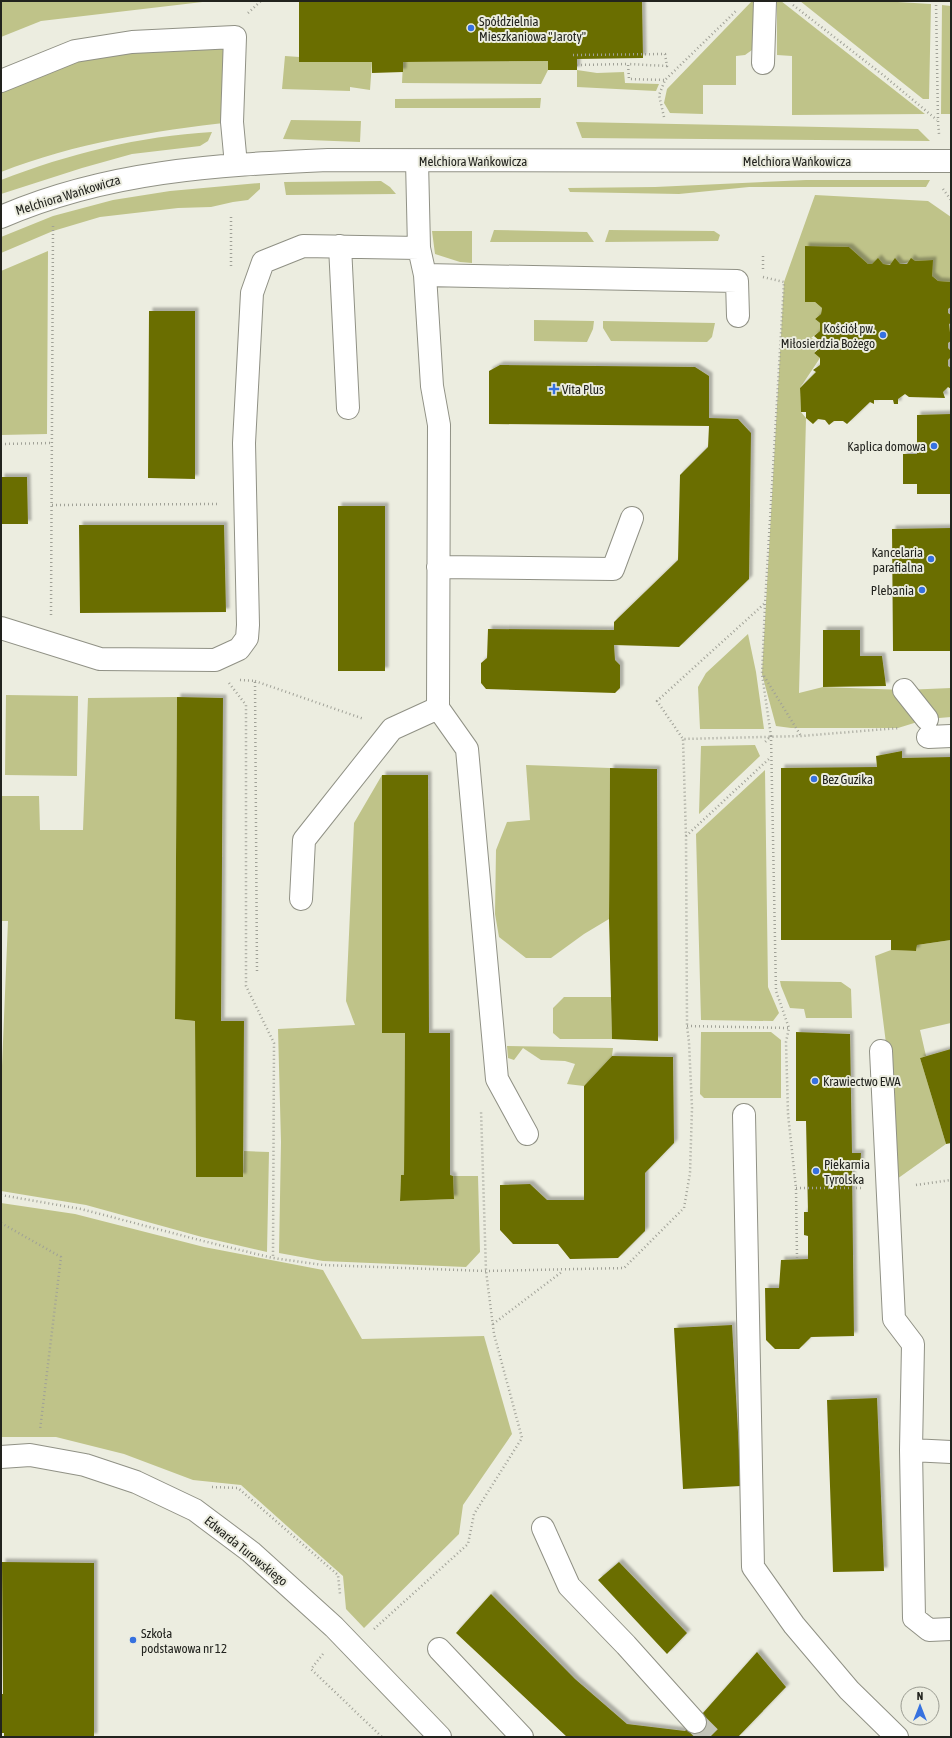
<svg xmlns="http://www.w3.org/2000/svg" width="952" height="1738" viewBox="0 0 952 1738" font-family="'Asap Condensed',sans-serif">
<defs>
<filter id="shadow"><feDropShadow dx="3.5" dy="-3.5" stdDeviation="1" flood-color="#0004"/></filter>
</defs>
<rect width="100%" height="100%" fill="#ecede0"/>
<path fill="#bfc389" d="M1,1h210l-170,20 -40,16z
M752,1h2l-2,49 -7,5 -9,1v29h-33v29l-33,-1 -6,-10 3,-14z
M777,1h4l144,113 -133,1v-59l-15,-1z
M800,1h81l50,3 -2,95h-6z
M942,5l9,1v108h-10z
M235,37l-3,85c-79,9 -157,21 -231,50v-91l74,-30z
M285,56l87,6 -2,28 -20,-3v4l-68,-2z
M548,61v9l-7,14 -139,-1 1,-21z
M577,70l20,3 27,-1 1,11 34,1 -3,7 -79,-4z
M541,98l-1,10h-145v-9z
M291,120l70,1 -1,21 -77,-3z
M576,122l342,7 12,12 -348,-3z
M212,132l-4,9 -8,5 -68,8 -50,14 -81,26v-14c67,-26 139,-44 211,-48z
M806,180h124l-4,7h-177l-70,7 -109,-2 -2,-4 87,-1z
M381,181l9,6 6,7 -110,1 -2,-13z
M260,183v6l-12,11 -15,2 -22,5 -33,1 -78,9 -47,14 -52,22v-16l52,-21 60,-16 57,-9z
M815,195l113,6 23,16v65l-13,-1 -6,-5v-16l-17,1 -15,3h-32l-19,-17 -44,-1v56h10l7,6 -1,6 -6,5 5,4v8l-9,7 10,4 -7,11 6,5 -20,30 1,24 5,6 -7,275 24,-6 81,3 47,-2v29l-24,2 -29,9h-107l-15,-2 -14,-52 22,-392z
M494,230l93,2 7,10h-104z
M609,230l105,1 6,4 -2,6 -113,1z
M432,231h40v32l-12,-1 -25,-8z
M48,251l-1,183 -46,1v-164z
M534,320l60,1 -1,8 -6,13 -53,-1z
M603,321l112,2 -3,14 -5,5 -96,-1 -8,-13z
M748,634l8,38 8,57h-64l-2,-42 8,-14z
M6,695l72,1 -1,80 -72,-1z
M177,697l-2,322 20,2 1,156h47l1,-26 25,1 -2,100 -65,-15 -116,-32 -85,-14v-101l7,-169h-7v-125h38l1,34h43l5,-132z
M755,745l5,11 -61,58 2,-68z
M526,765l84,3 -1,151 -25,15 -33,24h-25l-27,-21 -4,-23 1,-64 11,-28 23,-2z
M765,770l3,217 11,26 -6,8 -72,-1 -5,-186z
M382,775v258h23l-1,142h-3l-1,26 54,-2 -1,-23h25l2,76 -14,15 -143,-6 -44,-8 2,-111 -3,-113 77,-4 -9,-24 8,-178z
M951,940v83l-31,7 6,26 -6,2 26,86 -49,35 -3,-72 -19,-151 16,-6 25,1 1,-6z
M780,981l61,1 10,7 1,29h-46l-2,-9 -14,-1 -9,-22z
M564,997h47l1,42h-52l-7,-6v-25z
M701,1032h70l10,8v58h-77l-4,-4z
M507,1046l106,2 -1,8 -28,30 -17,-2 8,-20 -10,-3 -24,-1 -18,-12 -9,12 -6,-2z
M1,1203l74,11 129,33 119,23 39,69 122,-3 28,98 -49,71 -4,29 -95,94 -18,-19 -3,-33 -102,-91 -48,-5 -69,-26 -68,-17h-55z"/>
<path fill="#6b6e00" filter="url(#shadow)" d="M299,1h343l1,57 -66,1v11h-29v-9l-145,1v10l-31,1v-11h-73z
M805,246l44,1 19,17h4l6,-6 5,6 7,1 5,-7 5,6h7l4,-6 4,3 18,-1 -1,16 6,5 13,1v25l-3,2v4l3,2v8l-2,1 2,17 -3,2v5l3,3v6l-3,3v6l3,2v21l-3,-2 -5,5 2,6 -36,-1 -4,-3 -7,5v5h-4l-1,-4h-19v4l-4,-2 -23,22 -4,-3h-9l-5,4 -4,-5 -7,-1 -5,5 -7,-6v-6h-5l-1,-24 16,-16 -3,-2 7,-5v-7l-6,-5 7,-6v-5l-7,-6 6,-5v-8l-5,-4 6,-5 1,-6 -7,-6h-10z
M149,311h46v168l-47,-1z
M500,365l195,2 14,9v42l29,1 13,14 -2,146 -70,68 -65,-2 1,15 5,5v23l-5,5 -129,-4 -5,-6v-20l6,-5 1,-29 126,1v-8l64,-62 2,-85 28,-28 1,-21 -220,-2v-53z
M951,414v80h-34v-10h-14v-30h14v-39z
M1,477h26l1,47h-27z
M338,506h47v165h-47z
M79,525h145l2,87 -146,1z
M951,528v123h-58l-1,-122z
M823,630h37v26h22l4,30 -63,1z
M177,697l46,1 -2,323h23l-1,156h-47l-1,-156 -20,-2z
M902,751v7l49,-1v183l-34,5 -1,6 -25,-1v-10h-110v-172l96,-1 -1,-11z
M610,768l47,1 1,272 -46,-2 -3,-120z
M382,775h46l1,258h21v142l3,1 1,23 -54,2 1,-26h3l1,-142h-23z
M796,1032l54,2 2,119h9l-1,16 -8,1 2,166 -43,1 -12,12h-24l-9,-9 -1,-52h14l2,-28 27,-1v-23l-4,-1v-23h4l-2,-91h-10z
M951,1049v94l-5,1 -26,-86z
M612,1056l61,1 1,86 -29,30v58l-27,27 -48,1 -12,-15h-45l-13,-14v-45l30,-1 17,16h37v-114z
M732,1325l9,161 -58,3 -9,-161z
M877,1398l7,173 -51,1 -6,-172z
M2,1562l92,1v174h-90v-4h-3v-39h2z
M619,1562l68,71 -20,21 -69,-74z
M491,1594l84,85 52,45 58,7 10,-9 62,-70 29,35 -48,50h-171l-111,-104z"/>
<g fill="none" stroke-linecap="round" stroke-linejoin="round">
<path stroke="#c4c5b9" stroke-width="22" stroke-dasharray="22 11" stroke-linecap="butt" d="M695,1722l15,15"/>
<g stroke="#909185" stroke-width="24">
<path id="minor" d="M763,63l2,-62
M1,81l74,-30 57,-9 103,-5 -3,85 4,43
M417,161l2,87 6,27 7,111 7,39 -1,283 29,41 30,330 30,55
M1,217c106,-46 214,-52 327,-57l623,1
M340,246l8,162
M425,275l312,6 1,35
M438,567l175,2 19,-51
M1,628l99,31 115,1 24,-11 8,-11 1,-13 -4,-182 8,-150 11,-31 40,-16 116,2
M904,690l23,29
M928,737l23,-1
M301,899l3,-59 88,-111 46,-21
M881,1051l13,268 19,25 -2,106 3,168 15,12 22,-1
M744,1115l9,452 41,58 55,65 48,47
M911,1450l40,2
M1,1457l29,-2 55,10 51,17 59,28 56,42 83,75 106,110
M543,1528l26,58 57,59 69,77
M439,1649l83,88"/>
</g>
<path stroke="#a0a197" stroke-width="2.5" stroke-dasharray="1 3" stroke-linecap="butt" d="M936,1l2,120 1,13
M793,5l90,70 54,45
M248,13l13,-12
M573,55l92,-1 2,12 -39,-2
M577,65l51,-1 1,15 36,1
M664,117l-5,-22 6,-15 71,-69
M943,189l8,11
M763,256v14
M231,266v-52
M763,277l21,5 -19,322 -3,70 9,62 -6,6
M1,444l51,-1
M52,505l165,-1
M764,604l-107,97 26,38 118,-3 98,-8
M51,615l2,-389
M764,676l37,60
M240,680l15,1 2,290
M255,681l109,38
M229,683l17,22v281l28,57 -1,215
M771,736l5,255 13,37 -3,14 2,72 8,74 1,70
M686,836l85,-79
M687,1026l102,2
M916,1185l35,-5
M796,1188h65
M1,1195l80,14 122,32 70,17 50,7 163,6 138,-3 60,-60 6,-35 2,-65 -3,-66 -2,-16 -1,-190 -3,-97
M1,1223l60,34 -21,173
M493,1324l70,-53
M212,1487l26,1 100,87 2,19
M374,1629l94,-85 6,-30 48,-76 -28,-104 -8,-63 -5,-161
M323,1654l-12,15 71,68"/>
<use href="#minor" stroke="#fff" stroke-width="22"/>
</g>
<g fill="#3671df" stroke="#ecede0" stroke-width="1.5">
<circle cx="471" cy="28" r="4"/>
<circle cx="883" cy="335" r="4"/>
<path d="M552 383h4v4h4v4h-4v4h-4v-4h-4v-4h4z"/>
<circle cx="934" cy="446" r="4"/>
<circle cx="931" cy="559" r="4"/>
<circle cx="922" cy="590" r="4"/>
<circle cx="814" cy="779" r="4"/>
<circle cx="815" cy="1081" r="4"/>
<circle cx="816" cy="1171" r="4"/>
<circle cx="133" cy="1640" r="4"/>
</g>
<g text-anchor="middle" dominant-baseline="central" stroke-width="4" stroke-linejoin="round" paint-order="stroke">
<g font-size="13" fill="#22231e" stroke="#ecede0" text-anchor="start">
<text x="479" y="21">Spółdzielnia<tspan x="479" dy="15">Mieszkaniowa "Jaroty"</tspan></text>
<text x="875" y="328" text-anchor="end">Kościół pw.<tspan x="875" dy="15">Miłosierdzia Bożego</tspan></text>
<text x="562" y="389">Vita Plus</text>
<text x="926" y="446" text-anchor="end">Kaplica domowa</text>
<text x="923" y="552" text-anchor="end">Kancelaria<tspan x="923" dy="15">parafialna</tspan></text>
<text x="914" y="590" text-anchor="end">Plebania</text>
<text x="822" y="779">Bez Guzika</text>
<text x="823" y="1081">Krawiectwo EWA</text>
<text x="824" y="1164">Piekarnia<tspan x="824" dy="15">Tyrolska</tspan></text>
<text x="141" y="1633">Szkoła<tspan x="141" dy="15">podstawowa nr 12</tspan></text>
</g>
<g font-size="13" fill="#22231e" stroke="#ecede0">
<text x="473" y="161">Melchiora Wańkowicza</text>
<text x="797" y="161">Melchiora Wańkowicza</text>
<text transform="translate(68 195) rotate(-17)">Melchiora Wańkowicza</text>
<text transform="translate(246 1551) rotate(39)">Edwarda Turowskiego</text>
</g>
</g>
<rect width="952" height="1738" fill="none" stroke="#22231e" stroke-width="4"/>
<g transform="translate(920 1706)"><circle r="19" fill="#ecede0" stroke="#9b9c92"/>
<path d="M0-3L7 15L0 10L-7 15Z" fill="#3671df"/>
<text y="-6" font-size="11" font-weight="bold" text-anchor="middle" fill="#22231e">N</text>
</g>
</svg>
